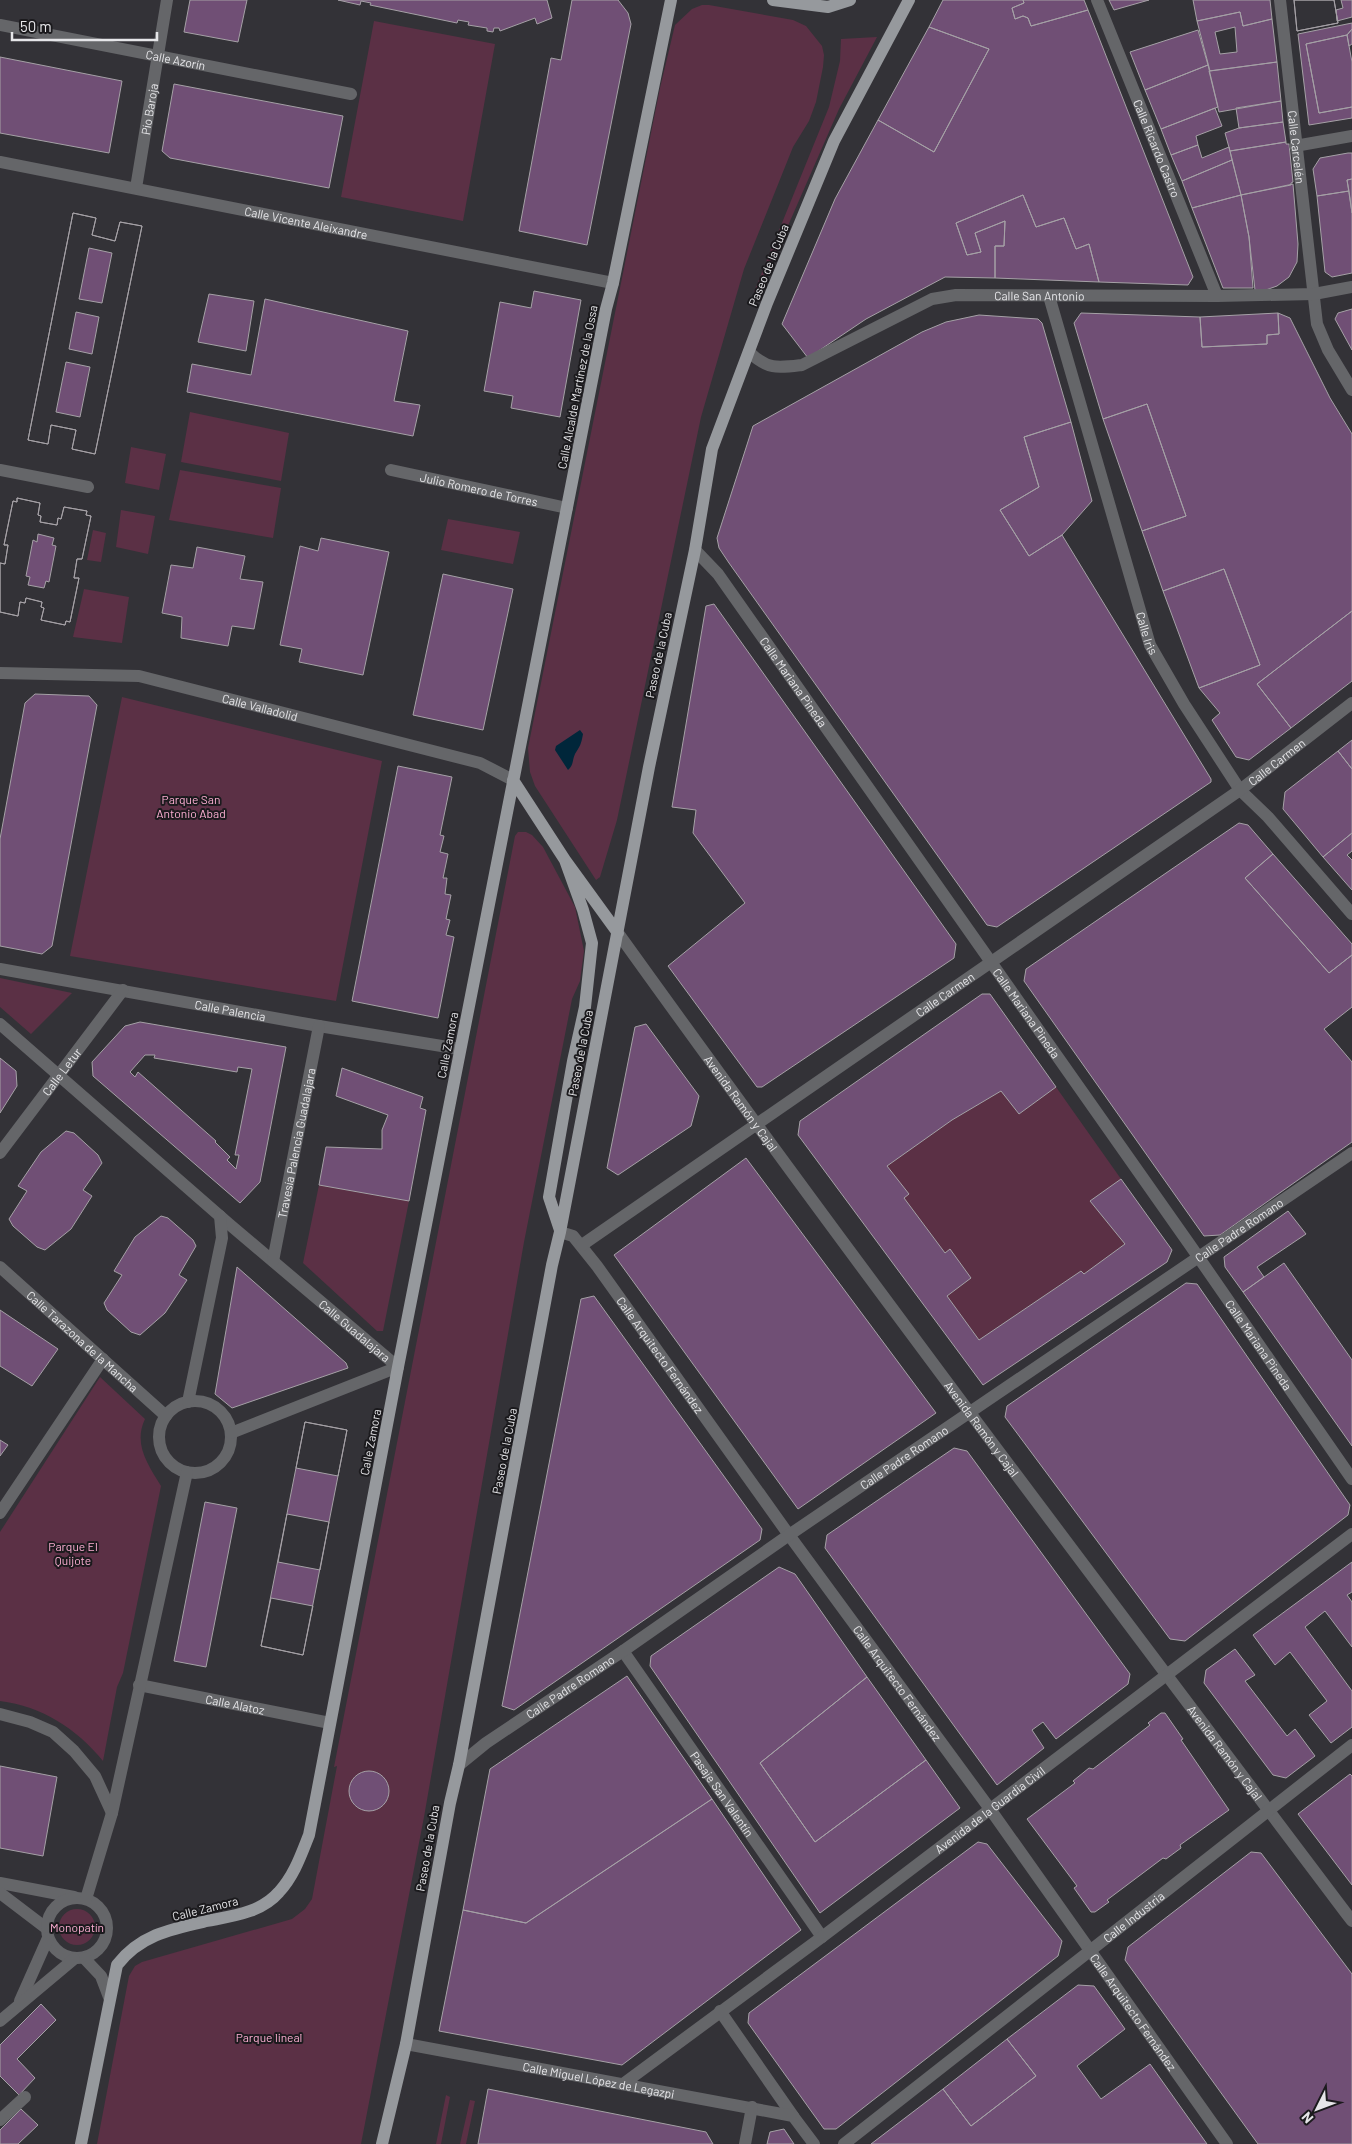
<svg xmlns="http://www.w3.org/2000/svg" width="1352" height="2144" viewBox="0 0 1352 2144" font-family="Barlow,sans-serif">
<rect width="100%" height="100%" fill="#333237"/>
<path fill="#5b3045" d="M702,5h7l84,15 13,6 16,20 2,9 -1,12 -7,35 -7,19 -16,26 -49,122 -43,148 -84,403 -17,57 -4,3 -61,-94 -5,-14 -2,-24 132,-660 15,-63 17,-16z
M374,21l121,23 -32,177 -122,-24z
M877,37l-38,72 -80,183h-5l75,-185 11,-46 1,-22z
M190,412l99,21 -8,48 -100,-19z
M131,447l35,7 -7,36 -34,-7z
M180,470l101,18 -8,50 -104,-18z
M121,510l34,6 -7,38 -32,-7z
M448,519l72,13 -7,32 -72,-14z
M93,530l13,3 -5,29 -14,-2z
M84,589l45,8 -7,46 -49,-6z
M122,697l260,64 -46,240 -266,-45z
M518,832h8l6,3 11,12 32,60 9,44 -4,30 -8,18 -48,243 -100,575 -63,327h-264l32,-168 6,-10 7,-4 150,-43 13,-10 7,-10 25,-133 -3,1 181,-931z
M0,978l72,15 -41,41 -31,-27z
M1056,1087l65,92 -31,22 35,43 -41,30 -3,-3 -102,69 -32,-44 24,-18 -21,-28 -5,3 -41,-55 4,-4 -21,-28 65,-46 49,-29 18,23z
M319,1185l90,16 -26,130h-6l-74,-68z
M100,1377l45,42c-12,25 3,46 16,67l-38,187 -6,14 -14,74c-26,-32 -61,-55 -103,-60v-169z
M59 1927a18 18 0 1 1 36 0a18 18 0 1 1-36 0Z
M446,2095l4,2 -9,47h-5z
M470,2100l5,1 -9,43h-6z"/>
<path fill="#00263a" d="M580,730l3,4c-2,11 -3,12 -8,20 -3,6 -1,11 -7,16l-13,-20 1,-4z"/>
<path fill="#704f75" stroke="#a5a1a6" fill-rule="evenodd" d="M190,0h57l-9,42 -54,-10z
M338,0h209l5,18 -15,6 -2,-6 -35,13 -1,-3h-5l-1,4 -6,-1v-3l-19,-3 1,-3 -11,-2 -1,3 -87,-18 1,-2 -10,-2 -1,4z
M572,0h46l10,13 3,11 -44,221 -68,-14 32,-173 10,2z
M943,0h80l1,3 -12,5 3,11 8,-3 5,2 3,8 57,-16 105,267 -5,8 -89,-3 -10,-38 -13,5 -12,-31 -28,9 -13,-32 -67,28 11,32 14,-3 -6,-19 30,-12 -1,25h-9v32l-50,-1 -79,42 -58,39 -26,-34 53,-125 43,-79 56,32 55,-103 -60,-22z
M1023,0h61l4,10 -57,16 -3,-8 -5,-2 -8,3 -3,-11 12,-5z
M1109,0h40l-35,10z
M1193,0h77l2,19 -29,7 -3,-14 -43,9z
M1294,0h40l4,23 -41,8z
M1294,0h40l4,23 -41,8z
M1341,0h11v17l-15,4 -1,-11 7,-2z
M1240,12l3,14 29,-7 5,43 -67,9 -13,-50zM1235,27l2,25 -17,2 -5,-22z
M1352,23v6l-5,6 -41,9 13,69 33,-6v11l-43,7 -11,-91z
M929,27l60,22 -55,103 -56,-32z
M1352,29v15l-3,2 -2,-11z
M1198,30l10,35 -63,25 -15,-38z
M1347,35l5,27v45l-33,6 -13,-69z
M0,57l122,24 -13,72 -109,-20z
M1277,62l4,39 -62,11 -10,-41z
M1208,65l10,42 -57,22 -16,-39z
M174,84l169,32 -14,72 -159,-30 -8,-7z
M1281,101l2,21 -44,6 -3,-20z
M1215,108l7,18 -26,10 2,9 -27,10 -10,-26z
M1283,122l3,20 -56,9 -5,-18 14,-5z
M1286,142v2h3l4,38 -2,1v2l-50,10 -11,-44z
M1198,145l4,13 27,-11 3,13 -50,21 -11,-26z
M1348,153h4v26l-5,1 2,11 -32,5 -4,-27 7,-11z
M1232,160l9,35 -49,13 -10,-27z
M1352,179v34l-5,-33z
M1293,184l5,60 -1,18 -8,15 -12,9 -14,5 -8,-1 -6,-53 -8,-42z
M1349,191l3,22v60l-20,4 -7,-5 -8,-76z
M1023,195l13,32 28,-9 12,31 13,-5 10,38 -104,-4v-32h9l1,-25 -30,12 6,19 -14,3 -11,-32z
M1241,195l8,42 4,51h-30l-31,-80z
M73,213l23,5 -4,17 23,6 5,-19 22,4 -47,228 -23,-5 4,-19 -25,-5 -3,19 -20,-4zM89,248l23,5 -10,50 -23,-4zM76,312l23,5 -7,37 -23,-5zM66,362l24,5 -10,50 -24,-5z
M73,213l23,5 -4,17 23,6 5,-19 22,4 -47,228 -23,-5 4,-19 -25,-5 -3,19 -20,-4z
M534,291l47,9 -21,117 -49,-9 2,-12 -29,-5 16,-89 31,6z
M209,294l45,7 -8,50 -48,-9z
M265,299l143,32 -14,70 26,4 -7,31 -226,-44 5,-28 59,11z
M1352,309v41l-17,-31 3,-6z
M1081,313l119,4 2,30 65,-3v-9l12,-1 -1,-21 12,5 40,80 22,36v177l-95,73 34,44 -42,32 -13,-3 -24,-37 8,-7 -21,-25 61,-23 -36,-96 -61,22 -21,-60 44,-15 -39,-112 -44,15 -29,-96z
M1278,313l1,21 -12,1v9l-65,3 -2,-30z
M979,315l59,4 4,4 29,99 -47,15 15,50 -39,23 29,46 33,-21 149,244v3l-214,145 -10,-2 -258,-362 -10,-15 -2,-10 36,-112 169,-94 24,-10z
M1147,404l39,112 -44,15 -39,-112z
M1071,422l21,79 -30,34 -33,21 -29,-46 39,-23 -15,-50z
M17,498l23,5 -2,12 3,1 -1,6 17,3 1,-7 3,1 3,-12 23,4 -1,4 5,1 -9,43h-5l-3,19h5l-9,44 -4,-1 -1,4 -24,-5 3,-12 -3,-1 1,-5 -16,-4 -1,5 -5,-1 -2,14 -18,-4v-49l5,1 3,-19h-4l9,-44 4,1zM38,534l16,4 -2,7 4,1 -7,36 -3,-1 -2,7 -16,-3 2,-8 -4,-1 7,-36 4,2z
M17,498l23,5 -2,12 3,1 -1,6 17,3 1,-7 3,1 3,-12 23,4 -1,4 5,1 -9,43h-5l-3,19h5l-9,44 -4,-1 -1,4 -24,-5 3,-12 -3,-1 1,-5 -16,-4 -1,5 -5,-1 -2,14 -18,-4v-49l5,1 3,-19h-4l9,-44 4,1z
M321,538l68,14 -26,123 -64,-13 3,-13 -22,-4 20,-99 18,5z
M197,547l48,9 -5,23 23,3 -9,47 -22,-3 -4,20 -47,-8 1,-21 -20,-4 9,-48 22,3z
M1224,569l36,96 -61,23 -36,-97z
M443,574l70,15 -30,141 -70,-15z
M714,604l242,340 -2,14 -192,129h-5l-89,-121 77,-63 -52,-70 3,-23 -24,-3 34,-201z
M1352,611v70l-61,47 -34,-44z
M35,694l54,2 8,9 -45,241 -10,8 -42,-8v-107l25,-136z
M1352,740v29l-14,-18z
M1338,751l14,18v64l-29,24 -40,-48 2,-17z
M398,766l54,11 -12,58 4,1 -4,16 8,2 -5,24h4l-2,16 6,1 -5,24 4,1 -4,15 8,2 -16,81 -86,-17z
M1239,823l9,2 25,29 -28,24 84,95 23,-18v52l-28,22 28,33v80l-132,93 -16,1 -180,-255 2,-12z
M1352,833v18l-5,4 5,5v30l-29,-33z
M1273,854l79,90v11l-23,18 -84,-95z
M982,994h8l66,93 -37,27 -18,-23 -49,29 -65,46 22,28 -5,4 41,55 5,-4 21,29 -24,18 32,44 102,-69 3,3 41,-30 -35,-43 31,-22 51,71 -5,12 -184,123 -185,-250 2,-14z
M140,1022l146,25 -26,135 -20,21 -147,-127 -1,-14 33,-36zM145,1055h10l-1,3 83,14 1,-5 14,2 -17,86h4l-3,14 -9,-9 3,-3 -15,-15 1,-1 -78,-69 -3,5 -5,-5z
M646,1024l53,72 -8,30 -73,49 -11,-7 28,-141z
M0,1058l16,13 1,15 -17,27z
M342,1068l81,29 -3,11 6,2 -17,91 -90,-16 7,-38 56,2v-19l6,-15 -52,-19z
M66,1131l8,2 24,22 4,8 -19,27 9,6 -21,33 -26,21 -8,-3 -24,-21 -4,-7 18,-28 -9,-5 23,-34z
M746,1158l190,255 -138,96 -184,-254z
M1288,1211l18,23 -49,33 7,10 -21,15 -18,-25 -1,-10z
M161,1216l7,2 25,22 3,6 -17,29 8,5 -22,33 -25,22 -9,-3 -24,-22 -3,-7 18,-28 -8,-4 21,-34z
M1284,1263l68,97v86l-109,-154z
M237,1267l109,96 2,5 -116,40 -17,-14z
M1186,1283l11,1 153,221 -2,10 -163,126 -15,-2 -165,-222 2,-11z
M594,1296l168,233 -2,11 -246,170 -12,-4 79,-407z
M0,1310l58,39 -26,37 -32,-20z
M305,1422l42,8 -44,225 -42,-9z
M305,1422l42,8 -9,46 -42,-8z
M0,1440l8,5 -8,11z
M954,1448l13,3 163,223 -2,10 -72,55 -13,-17 -11,8 12,18 -47,37 -172,-237 2,-13z
M205,1502l32,6 -31,159 -32,-6z
M287,1514l42,8 -9,48 -42,-8z
M1352,1562v30l-5,3 5,7v45l-27,-36 -20,16 47,64v36l-21,16 -22,-28 18,-14 -37,-49 -15,13 -22,-30z
M779,1567l16,7 72,103 -107,86 55,79 111,-82 34,48 -140,105 -170,-247 1,-10z
M271,1598l42,8 -10,49 -42,-9z
M1235,1649l20,26 -10,6 42,55 8,-7 20,27 -29,22 -13,-3 -69,-92 2,-13z
M627,1676l85,123 -186,124 -63,-13 27,-141z
M867,1677l59,83 -111,82 -55,-79z
M1161,1713h4l18,26 -2,1 48,70 -49,35 1,3 -15,11 -3,-1 -56,42 2,2 -14,10h-4l-17,-24 3,-2 -50,-67 48,-36 -2,-2 16,-13 4,1 57,-44 -2,-2z
M0,1766l57,11 -14,79 -43,-8z
M349 1791a20 20 0 1 1 40 0a20 20 0 1 1-40 0Z
M1350,1774l2,2v109l-54,-71z
M712,1799l89,131 -179,135 -183,-34 24,-121 63,13z
M978,1842l9,2 75,97 -4,15 -222,173h-12l-76,-106 1,-10z
M1251,1852l10,1 91,121v170h-94l-133,-184 3,-13z
M1078,1985l16,1 31,43 -48,37 24,33 49,-35 57,80h-336l72,-55 28,37 65,-50 -29,-37z
M41,2004l15,16 -39,39 18,19 -16,17 -19,-19v-31z
M1007,2039l29,37 -65,50 -28,-37z
M488,2089l218,43 7,12h-235z
M21,2109l17,16 -20,19h-18v-14z
M784,2129l10,15h-27l3,-12z"/>
<g fill="none" stroke-linecap="round" stroke-linejoin="round">
<g stroke="#656669" stroke-width="12">
<path id="s1" d="M1097,0l120,296"/>
<path id="s2" d="M1280,0l37,324 11,26 24,40"/>
<path id="s3" d="M0,25l351,69"/>
<path d="M1295,146l57,-10"/>
<path id="s4" d="M0,162l613,121"/>
<path id="s5" d="M136,188l31,-188"/>
<path id="s6" d="M1049,296l101,349 34,59 56,86 28,27 84,97"/>
<path id="s7" d="M749,352c19,18 29,16 53,13l130,-66 24,-4 261,1 97,-2 38,-7"/>
<path d="M0,470l88,17"/>
<path id="s8" d="M391,470l176,38"/>
<path id="s9" d="M695,550l23,24 472,671 162,234"/>
<path id="s10" d="M0,673l139,3 341,87 33,17"/>
<path id="s11" d="M618,933c239,333 487,660 734,988"/>
<path id="s12" d="M0,969l319,57 141,23"/>
<path id="s13" d="M0,1024l229,200 169,143"/>
<path id="s14" d="M0,1153l123,-163"/>
<path id="s15" d="M560,1232l13,4 24,30 192,269 201,274 237,335"/>
<path id="s16" d="M582,1245l658,-455 112,-87"/>
<path id="s17" d="M273,1261l46,-235"/>
<path id="s18" d="M0,1267l166,149"/>
<circle cx="195" cy="1437" r="36"/>
<path d="M188,1402l34,-164 -2,-22"/>
<path d="M231,1433l167,-66"/>
<path d="M0,1513l103,-154"/>
<path id="s19" d="M623,1651l199,286"/>
<path id="s20" d="M139,1685l191,38"/>
<path d="M0,1714l30,8 23,10 21,19 21,25 17,37"/>
<path id="s21" d="M459,1765l27,-22 137,-92 166,-116 563,-382"/>
<path d="M0,1883l74,14"/>
<path d="M0,1893l46,35"/>
<circle cx="77" cy="1928" r="30"/>
<path d="M86,1899l26,-86 75,-341"/>
<path d="M84,1958l17,18 8,21"/>
<path d="M20,2001l28,-63"/>
<path d="M720,2011l73,105"/>
<path d="M0,2021l74,-62"/>
<path id="s22" d="M406,2044l387,72 21,28"/>
<path id="s23" d="M623,2084l199,-147 530,-403"/>
<path d="M0,2120l25,-23"/>
<path d="M745,2144l7,-37"/>
<path id="s24" d="M844,2144l508,-399"/>
</g>
<path stroke="#96999d" stroke-width="12" d="M773,0l55,7 22,-7
M513,780l52,80 53,73
M560,1230l-11,-33 24,-136 12,-54 7,-64 -9,-33 -18,-50
M81,2144l36,-179c23,-30 54,-36 90,-44 25,-5 54,-8 72,-29 15,-16 22,-37 30,-57l89,-468 208,-1058 7,-26 58,-283
M382,2144l24,-100 44,-241 9,-38 93,-500 8,-33 89,-465 46,-217 17,-101 55,-146 67,-162 75,-141"/>
</g>
<g text-anchor="middle" dominant-baseline="central" stroke-width="4" stroke-linejoin="round" paint-order="stroke">
<g font-size="12" fill="#e6e6e9" stroke="#1b1a1d">
<text stroke="none"><textPath href="#s3" startOffset="179">Calle Azorín</textPath></text>
<text stroke="none"><textPath href="#s5" startOffset="80">Pío Baroja</textPath></text>
<text stroke="none"><textPath href="#s2" startOffset="148">Calle Carcelén</textPath></text>
<text stroke="none"><textPath href="#s1" startOffset="160">Calle Ricardo Castro</textPath></text>
<text stroke="none"><textPath href="#s4" startOffset="312">Calle Vicente Aleixandre</textPath></text>
<text transform="translate(768 265) rotate(-68)">Paseo de la Cuba</text>
<text stroke="none"><textPath href="#s7" startOffset="311">Calle San Antonio</textPath></text>
<text transform="translate(577 387) rotate(-79)">Calle Alcalde Martínez de la Ossa</text>
<text stroke="none"><textPath href="#s8" startOffset="90">Julio Romero de Torres</textPath></text>
<text stroke="none"><textPath href="#s6" startOffset="351">Calle Iris</textPath></text>
<text transform="translate(658 655) rotate(-78)">Paseo de la Cuba</text>
<text stroke="none"><textPath href="#s9" startOffset="165">Calle Mariana Pineda</textPath></text>
<text stroke="none"><textPath href="#s10" startOffset="264">Calle Valladolid</textPath></text>
<text stroke="none"><textPath href="#s16" startOffset="846">Calle Carmen</textPath></text>
<text stroke="none"><textPath href="#s16" startOffset="441">Calle Carmen</textPath></text>
<text stroke="none"><textPath href="#s12" startOffset="234">Calle Palencia</textPath></text>
<text stroke="none"><textPath href="#s9" startOffset="570">Calle Mariana Pineda</textPath></text>
<text transform="translate(447 1045) rotate(-79)">Calle Zamora</text>
<text transform="translate(580 1053) rotate(-79)">Paseo de la Cuba</text>
<text stroke="none"><textPath href="#s14" startOffset="102">Calle Letur</textPath></text>
<text stroke="none"><textPath href="#s11" startOffset="210">Avenida Ramón y Cajal</textPath></text>
<text stroke="none"><textPath href="#s17" startOffset="120">Travesía Palencia Guadalajara</textPath></text>
<text stroke="none"><textPath href="#s21" startOffset="946">Calle Padre Romano</textPath></text>
<text stroke="none"><textPath href="#s13" startOffset="469">Calle Guadalajara</textPath></text>
<text stroke="none"><textPath href="#s18" startOffset="111">Calle Tarazona de la Mancha</textPath></text>
<text stroke="none"><textPath href="#s9" startOffset="975">Calle Mariana Pineda</textPath></text>
<text stroke="none"><textPath href="#s15" startOffset="161">Calle Arquitecto Fernández</textPath></text>
<text stroke="none"><textPath href="#s11" startOffset="615">Avenida Ramón y Cajal</textPath></text>
<text transform="translate(370 1442) rotate(-79)">Calle Zamora</text>
<text transform="translate(504 1451) rotate(-79)">Paseo de la Cuba</text>
<text stroke="none"><textPath href="#s21" startOffset="541">Calle Padre Romano</textPath></text>
<text stroke="none"><textPath href="#s15" startOffset="566">Calle Arquitecto Fernández</textPath></text>
<text stroke="none"><textPath href="#s21" startOffset="136">Calle Padre Romano</textPath></text>
<text stroke="none"><textPath href="#s20" startOffset="98">Calle Alatoz</textPath></text>
<text stroke="none"><textPath href="#s11" startOffset="1020">Avenida Ramón y Cajal</textPath></text>
<text stroke="none"><textPath href="#s19" startOffset="174">Pasaje San Valentín</textPath></text>
<text stroke="none"><textPath href="#s23" startOffset="458">Avenida de la Guardia Civil</textPath></text>
<text transform="translate(427 1848) rotate(-80)">Paseo de la Cuba</text>
<text transform="translate(205 1908) rotate(-14)">Calle Zamora</text>
<text stroke="none"><textPath href="#s24" startOffset="368">Calle Industria</textPath></text>
<text stroke="none"><textPath href="#s15" startOffset="971">Calle Arquitecto Fernández</textPath></text>
<text stroke="none"><textPath href="#s22" startOffset="196">Calle Miguel López de Legazpi</textPath></text>
</g>
<g font-size="12" fill="#fdafd3" stroke="#1b1a1d">
<text x="191" y="799">Parque San<tspan x="191" dy="14">Antonio Abad</tspan></text>
<text x="73" y="1546">Parque El<tspan x="73" dy="14">Quijote</tspan></text>
<text x="77" y="1927">Monopatín</text>
<text x="269" y="2037">Parque lineal</text>
</g>
</g>
<g transform="translate(1317 2109) rotate(228)" stroke="#1b1a1d" stroke-width="4" paint-order="stroke">
<path d="M0-4L9 19L0 12L-9 19Z" fill="#e6e6e9"/>
<text y="-8" font-size="14" font-weight="bold" text-anchor="middle" fill="#e6e6e9">N</text>
</g>
<path d="M12 32v8h145v-8" fill="none" stroke="#e6e6e9" stroke-width="2.5"/>
<text x="20" y="32" font-size="15" fill="#e6e6e9" stroke="#1b1a1d" stroke-width="4" paint-order="stroke">50 m</text>
</svg>
